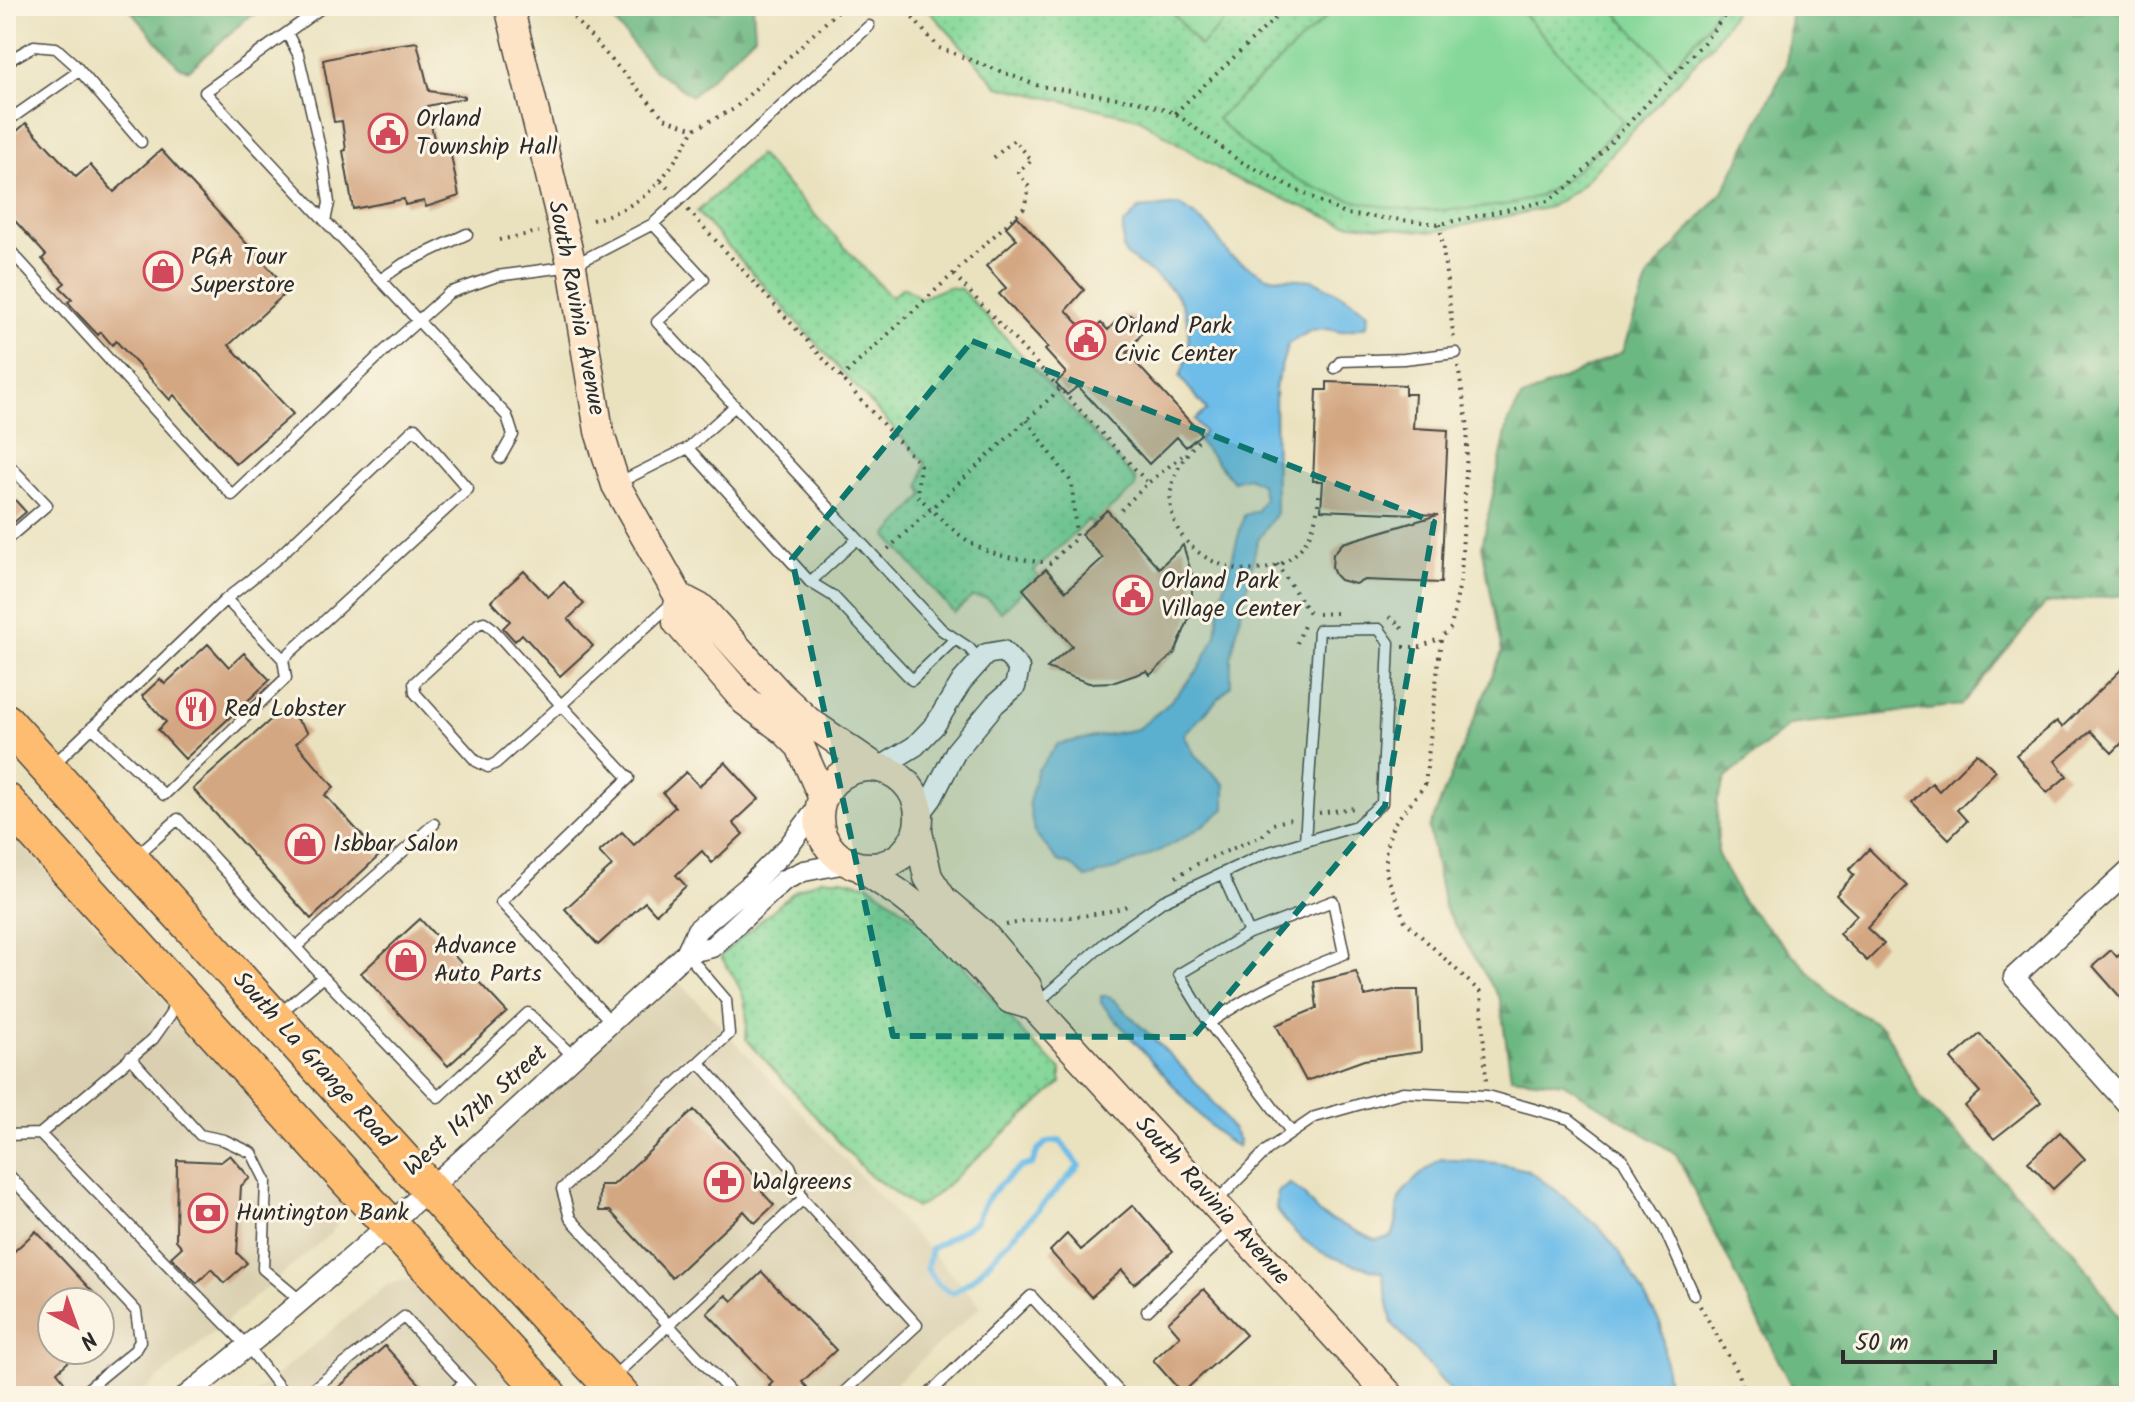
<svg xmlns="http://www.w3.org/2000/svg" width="2135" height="1402" viewBox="0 0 2135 1402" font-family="Kalam,sans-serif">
<defs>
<pattern id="grass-dots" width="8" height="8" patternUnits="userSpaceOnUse" patternTransform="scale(2)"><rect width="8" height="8" fill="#86d89a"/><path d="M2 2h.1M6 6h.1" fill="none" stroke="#74ba85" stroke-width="1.8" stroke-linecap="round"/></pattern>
<pattern id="forest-firs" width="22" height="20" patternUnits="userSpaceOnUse" patternTransform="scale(2)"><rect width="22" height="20" fill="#6cb882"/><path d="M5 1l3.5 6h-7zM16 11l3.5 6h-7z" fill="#59966b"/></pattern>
</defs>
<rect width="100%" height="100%" fill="#fcf5e5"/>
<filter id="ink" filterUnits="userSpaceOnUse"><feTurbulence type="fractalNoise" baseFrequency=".0125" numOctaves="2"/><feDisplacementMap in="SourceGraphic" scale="16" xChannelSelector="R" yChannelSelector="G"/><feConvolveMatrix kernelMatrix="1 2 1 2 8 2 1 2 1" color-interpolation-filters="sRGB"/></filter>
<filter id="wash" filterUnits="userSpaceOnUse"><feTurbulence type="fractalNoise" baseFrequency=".006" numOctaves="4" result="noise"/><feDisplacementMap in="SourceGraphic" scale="32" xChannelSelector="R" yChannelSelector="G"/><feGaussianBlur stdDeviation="1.8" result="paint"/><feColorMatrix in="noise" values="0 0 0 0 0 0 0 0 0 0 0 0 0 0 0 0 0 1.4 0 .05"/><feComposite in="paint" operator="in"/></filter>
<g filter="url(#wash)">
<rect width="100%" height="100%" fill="#eae2bf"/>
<path fill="#dad0b1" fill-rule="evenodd" d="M6,827l332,362 5,17 -3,13 -9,14 -193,163h-132zM52,1302h48v48h-48z
M672,974l309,332 -99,90h-246l-191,-210z
M404,1280l17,3 109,113h-279l136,-111z"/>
<path fill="url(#grass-dots)" stroke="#588262" stroke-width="2" d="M925,6h813l-26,39 -133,143 -29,19 -117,25 -91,-9 -111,-46 -93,-59 -140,-32z
M759,155l132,142 12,-10 18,11 27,-11 13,2 175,191 -1,8 -43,36 -4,-4 -54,51 4,5 -37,36 -14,-14 -15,-1 -18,16 -67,-77 37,-41 -4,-9 5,-23 -228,-251z
M821,879h21l28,6 63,46 98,111 30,28v13l-128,114 -17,11 -50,-36 -120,-133c4,-38 -5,-53 -26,-83l76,-66z"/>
<path fill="url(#forest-firs)" stroke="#4c7256" stroke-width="2" d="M127,6h144l-24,12 -58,52 -11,-4z
M602,6h151l2,29 -63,61 -39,-27z
M1792,6h337v586l-5,3 -78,8 -85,102 -172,20 -63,53 -9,24 1,53 24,46 94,99 48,28 37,71 155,154 53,79v64h-333l-120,-242 -113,-71 -52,-6 -11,-78 -56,-92 -15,-78 73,-177 -20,-106 26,-123 13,-25 101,-46 27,-77 74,-83 63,-126z"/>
<path fill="#86d89a" stroke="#588262" stroke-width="2" d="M1167,6h73l-40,40z
M1338,6h178l107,115c-24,24 -49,58 -81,73 -23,11 -52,13 -77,15 -73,6 -147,-9 -207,-54 -15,-11 -28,-24 -41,-36z
M1610,6h108l-12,21 -36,43z"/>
<path fill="#6ebde8" stroke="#4c748a" stroke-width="2" d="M1180,205l29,22 21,29 37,21 46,3 35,18 20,15 -1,13 -27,6 -13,-3 -17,2 -22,13 -13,43 1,126 -19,29 -26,115v28l-47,50 12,22 29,28v24c-37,31 -92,57 -139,69l-15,-13 -13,-4 -24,-29 -5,-30 8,-31 21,-27 79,-15 29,-23 33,-37 17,-34 4,-32 24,-88 13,-4 7,-13 -3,-14 -13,-7 -15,4 -35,-40 6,-9 -10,-12 13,-10 -27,-33c12,-29 14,-66 -11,-90 -12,-12 -28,-21 -42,-31l-4,-7v-23l16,-17z
M1101,996h7l6,4c44,44 93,86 125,140l-1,7 -12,-7 -24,-22 -95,-108 -6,-7z
M1441,1159l56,4 30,7 26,18 46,39 21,26 41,72 8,71h-214l-63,-73 -10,-51c-48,-13 -76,-19 -106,-63l2,-17 12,-8 13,10 16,20 56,26 16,-3c9,-13 3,-24 8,-37 5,-13 31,-34 42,-41z"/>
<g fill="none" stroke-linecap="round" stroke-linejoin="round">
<path stroke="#6ebde8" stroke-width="6" d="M1060,1141l19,25 -106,113 -20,14 -16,-9 -10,-16 4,-19 44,-27 10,-20 14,-17 22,-18 11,-3 6,-14 9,-8z"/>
</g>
<g id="blocks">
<path fill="#d4a783" d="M417,42l12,49 36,5v2l-38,8 8,37h4l3,10 8,-3 9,46 -33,11 -2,-6 -19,4 -1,-6 -51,10 -10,-58 3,-1 -4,-29 -8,1 -11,-62 56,-13z
M26,123l50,54 14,-12 24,27 47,-42 128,140 -60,55 64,69 -57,50 -62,-69 -4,5 -54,-59 -4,4 -11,-13 -3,3 -18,-19 -12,-14 4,-3 -12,-12 5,-4 -23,-24 4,-4 -40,-44v-70z
M1017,216l67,74 -18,20 22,24 13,-11 7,7 13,-14 6,-2 13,4 3,14 -16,21 74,81 -15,13 -9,-10 -28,27 -71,-78 -11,9 -11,-12 10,-10 -21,-23 3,-3 -49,-53 7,-6 -20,-22 31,-27 -11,-12z
M1327,382l78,3v9h10l-2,34 35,2 -7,153 -76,-3 -10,4 -15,-4 -5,-5 -3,-7 1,-14 10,-11 95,-28 -117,-5 2,-29h-10l4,-91h10z
M6,490l20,22 -20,17z
M1107,510l52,58 24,-23 9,30v36l-17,42 -25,22 -3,-4 -32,11 -26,1 -42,-15 25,-22 -49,-57 23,-20 20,22 37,-33 -22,-24z
M524,571l24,26 16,-15 20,22 -16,15 25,27 -33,30 -38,-42 -7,7 -12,-13 7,-7 -19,-20z
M208,644l21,23 15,-14 26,27 -85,79 -27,-29 8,-8 -24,-26 18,-17 5,5z
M2129,662v74l-17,17 -21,-22 -36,30 12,15 -20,17 -31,-38 41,-34 5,6z
M285,707l23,25 -12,11 38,44 -9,8 55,60 -69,64 -118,-130z
M1977,753l19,18 -39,39 10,11 -18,18 -37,-37 20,-19 7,8z
M725,762l34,37 -26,24 10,11 -31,29 -10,-12 -26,24 10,11 -30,28 -11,-12 -47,43 -33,-36 47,-43 -13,-14 23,-20 12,13 41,-38 -12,-14 23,-21 13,14z
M1869,849l38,37 -40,42 17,16 -17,17 -28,-27 18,-19 -21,-20 18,-20 -5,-5z
M420,919l87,93 -59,54 -87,-93z
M2129,946v61l-36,-41 18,-16 6,7z
M1356,972l9,24 29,-6h24l3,62 -57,8 -58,21 -30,-56 41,-17 -3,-26z
M1980,1034l61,68 -47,37 -29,-33 15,-14 -29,-33z
M694,1110l72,78 -4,4 12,13 -19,18 -11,-12 -72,67 -62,-67h-11l1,-26h13z
M2060,1132l25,27 -32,30 -25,-27z
M230,1155l20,23 -9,8 -4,67 10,10 -23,20 -13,-14 -14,14 -26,-26 11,-10 -6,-7 1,-80 44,2z
M1133,1205l40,46 -39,33 -12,-14 -31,27 -41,-46 17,-17 14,16z
M36,1231l66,71h-50v48h29l-24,22 7,9 -17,15h-41v-137z
M762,1272l74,78 -34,32 5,5 -10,9h-18l-10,-10 4,-4 -66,-69 19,-18 6,6z
M1204,1289l42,46 -64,58 -29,-33 27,-24 -12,-14z
M385,1346l46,50h-102z"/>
</g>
</g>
<g filter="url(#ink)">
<use href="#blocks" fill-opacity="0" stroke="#484641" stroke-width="2"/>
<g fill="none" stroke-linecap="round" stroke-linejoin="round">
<g stroke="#484641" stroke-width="13">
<path id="lane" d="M324,6l-119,86 302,324 6,19 -13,23
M287,33l11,21 25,107 6,42 -4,18
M6,62l28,-16 22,2 18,16 67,78
M6,122l73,-51
M653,224l51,55 -47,43 285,308 27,18 11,13
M6,246l226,249 150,-142 67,-60 48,-17 75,-10 81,-42 216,-198
M380,280l23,-16 64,-30
M1335,368l6,-7 63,-2 52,-6
M735,406l-47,42 122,134
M6,462l41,43 -41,35
M618,483l70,-35
M857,539l-47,43 23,14 79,84 43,-41
M226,599l57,60
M484,622l7,5 70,78 -65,58 -8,4 -12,-6 -61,-68 -1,-10 64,-59z
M53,765l173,-166 48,-38 141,-133 53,61 -185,170 3,19 -122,117 -72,-68
M136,856l42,-37 145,158
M1222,873l27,60 84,-32 11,53c-48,18 -92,40 -135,69l83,110
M296,947l138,-123
M686,953l40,47 3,34 -167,155 8,29 164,178
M1036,1004l70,-62 57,-41 103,-48 90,-27 26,-23 7,-160 -10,-14 -60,1 -14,211
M279,1014l44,-37 115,120 90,-84 46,44
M611,1022l-110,-120 128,-124 -68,-73 110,-101
M1209,1023l-30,-49 70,-41
M130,1057l70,78 24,5 28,13 14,28 -3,88 38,32
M700,1063l90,103 13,33 114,126 -77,71
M40,1134l208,213 38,49
M6,1135l34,-1 113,-95 17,-24 5,-14
M6,1172l130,139 4,30 -5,9 -56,46
M1215,1203l52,-53 48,-33 88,-25 84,4 82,23 54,41 41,68 30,67
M1147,1311l87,-83
M612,1378l191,-179
M304,1396l100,-79 73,79
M449,1396l15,-13
M927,1396l104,-100 92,100"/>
</g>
<g stroke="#484641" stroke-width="23">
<path id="street" d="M879,768l36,-22 20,-21 27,-44 24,-27 17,-3 16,17 -4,19 -20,17 -39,47 -24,47 -12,16
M2129,871l-115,106 115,129
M686,953l26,-6 72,-67 20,-9 42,-8
M186,1396c174,-139 337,-292 500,-443l11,-23 51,-43 40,-40 32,-42"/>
</g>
<g stroke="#484641" stroke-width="31">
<path id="secondary" d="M509,6l63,260 27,165 17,54 63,112 23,12 76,84 30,28 67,46
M679,597l-2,25 68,79 39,29 16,16 23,52
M819 817a50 50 0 1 1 100 0a50 50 0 1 1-100 0Z
M918,832l10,45 15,23 40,34 44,52 7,20 356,390
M860,867l43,29 42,33 65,70 24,7"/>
</g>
<g stroke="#484641" stroke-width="39">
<path id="highway" d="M6,722l463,511 152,163
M6,801l344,381 199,214"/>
</g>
<path stroke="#484641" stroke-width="4" stroke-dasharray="2 6" stroke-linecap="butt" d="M563,6l101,112 30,11 40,-20 109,-103
M902,6l37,42 100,38 98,15 38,12 63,47 107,54 95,10 108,-23 25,-18 132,-142 27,-35
M1175,113l113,-107
M661,181l8,8
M688,210l232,255 -3,30c23,23 49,52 82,60 16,4 34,6 51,8l26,-25 -4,-55 -45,-63
M592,220c58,-16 73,-41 102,-91
M1440,224l14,117
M499,240l40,-8
M954,275l194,208
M1458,366l10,61 -7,150 -10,51 -10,10 -16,147 -32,40 -7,22v26l19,48 76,72 5,89
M841,378l183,-170 5,-21 -11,-15 14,-12 -18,-20 -22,19
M1198,441c-104,111 119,200 121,49
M1121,510l27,-27 34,-27
M888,549l172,-160
M1277,564l34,52
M1318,614l19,-1
M1389,617l12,8 2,9
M1297,643l8,-20
M1403,647h17l21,-9
M1319,813l35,-5
M1176,877l23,-14 63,-27 11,-12 18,-5
M1006,925c40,-9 82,-5 121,-19
M1700,1306l39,68 6,22"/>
<use href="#lane" stroke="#fff" stroke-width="10"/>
<use href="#street" stroke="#fff" stroke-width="20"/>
<use href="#secondary" stroke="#fee4c6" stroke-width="28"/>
<use href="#highway" stroke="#fdbc70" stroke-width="36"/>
</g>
</g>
<path fill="#0f766e" fill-opacity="0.2" stroke="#0f766e" stroke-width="6" stroke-dasharray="16 10" stroke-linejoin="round" d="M972,341l462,181 -49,284 -192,231 -300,-1 -101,-477z"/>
<defs>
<g id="civic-ring" transform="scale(2)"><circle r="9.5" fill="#fcf5e5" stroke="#d1495b" stroke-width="1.5"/><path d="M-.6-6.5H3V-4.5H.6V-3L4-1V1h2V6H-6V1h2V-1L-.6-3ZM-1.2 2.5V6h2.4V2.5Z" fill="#d1495b"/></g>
<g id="shop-ring" transform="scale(2)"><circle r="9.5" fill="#fcf5e5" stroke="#d1495b" stroke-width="1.5"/><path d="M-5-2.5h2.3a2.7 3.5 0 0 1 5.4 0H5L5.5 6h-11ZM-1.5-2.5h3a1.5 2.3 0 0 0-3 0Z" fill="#d1495b"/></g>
<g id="restaurant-ring" transform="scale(2)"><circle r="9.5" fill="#fcf5e5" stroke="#d1495b" stroke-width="1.5"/><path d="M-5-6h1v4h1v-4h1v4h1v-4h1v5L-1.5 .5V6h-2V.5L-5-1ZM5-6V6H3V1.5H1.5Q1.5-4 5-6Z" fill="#d1495b"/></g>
<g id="pharmacy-ring" transform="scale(2)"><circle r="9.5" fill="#fcf5e5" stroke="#d1495b" stroke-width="1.5"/><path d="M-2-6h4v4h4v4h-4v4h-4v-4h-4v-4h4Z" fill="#d1495b"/></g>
<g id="bank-ring" transform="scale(2)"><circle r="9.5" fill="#fcf5e5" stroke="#d1495b" stroke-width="1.5"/><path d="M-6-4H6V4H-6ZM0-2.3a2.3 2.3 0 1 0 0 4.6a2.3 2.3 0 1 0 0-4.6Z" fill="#d1495b"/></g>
</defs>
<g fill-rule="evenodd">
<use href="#civic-ring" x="388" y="133"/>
<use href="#shop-ring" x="163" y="271"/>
<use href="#civic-ring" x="1086" y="340"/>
<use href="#civic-ring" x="1133" y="595"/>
<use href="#restaurant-ring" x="196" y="709"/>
<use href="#shop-ring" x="305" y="844"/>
<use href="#shop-ring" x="406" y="960"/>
<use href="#pharmacy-ring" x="724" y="1182"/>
<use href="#bank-ring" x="208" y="1213"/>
</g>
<g text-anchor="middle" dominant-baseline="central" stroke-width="6" stroke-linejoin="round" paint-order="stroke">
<g font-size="24" fill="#2b2b2b" stroke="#fcf5e5" text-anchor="start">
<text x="416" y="119">Orland<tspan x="416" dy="28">Township Hall</tspan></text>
<text x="191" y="257">PGA Tour<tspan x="191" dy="28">Superstore</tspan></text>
<text x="1114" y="326">Orland Park<tspan x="1114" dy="28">Civic Center</tspan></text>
<text x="1161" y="581">Orland Park<tspan x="1161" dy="28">Village Center</tspan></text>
<text x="224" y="709">Red Lobster</text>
<text x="333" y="844">Isbbar Salon</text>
<text x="434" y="946">Advance<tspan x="434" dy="28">Auto Parts</tspan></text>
<text x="752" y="1182">Walgreens</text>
<text x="236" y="1213">Huntington Bank</text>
</g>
<g font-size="24" fill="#2b2b2b" stroke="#fcf5e5">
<text transform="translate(576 308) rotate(79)">South Ravinia Avenue</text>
<text transform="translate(313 1060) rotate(48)">South La Grange Road</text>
<text transform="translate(476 1111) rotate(-42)">West 147th Street</text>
<text transform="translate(1212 1201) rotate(48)">South Ravinia Avenue</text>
</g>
</g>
<rect width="2135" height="1402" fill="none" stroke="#fcf5e5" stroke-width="32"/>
<g transform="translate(76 1326) rotate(139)"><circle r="38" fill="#fcf5e5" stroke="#a8a49b" stroke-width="2"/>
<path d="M0-6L14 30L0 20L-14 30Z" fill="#d1495b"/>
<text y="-12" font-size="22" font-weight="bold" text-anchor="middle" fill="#2b2b2b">N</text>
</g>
<path d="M1843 1350v12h152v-12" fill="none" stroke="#2b2b2b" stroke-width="4"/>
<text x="1855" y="1350" font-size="24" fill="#2b2b2b" stroke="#fcf5e5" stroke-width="6" paint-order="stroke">50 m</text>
</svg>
